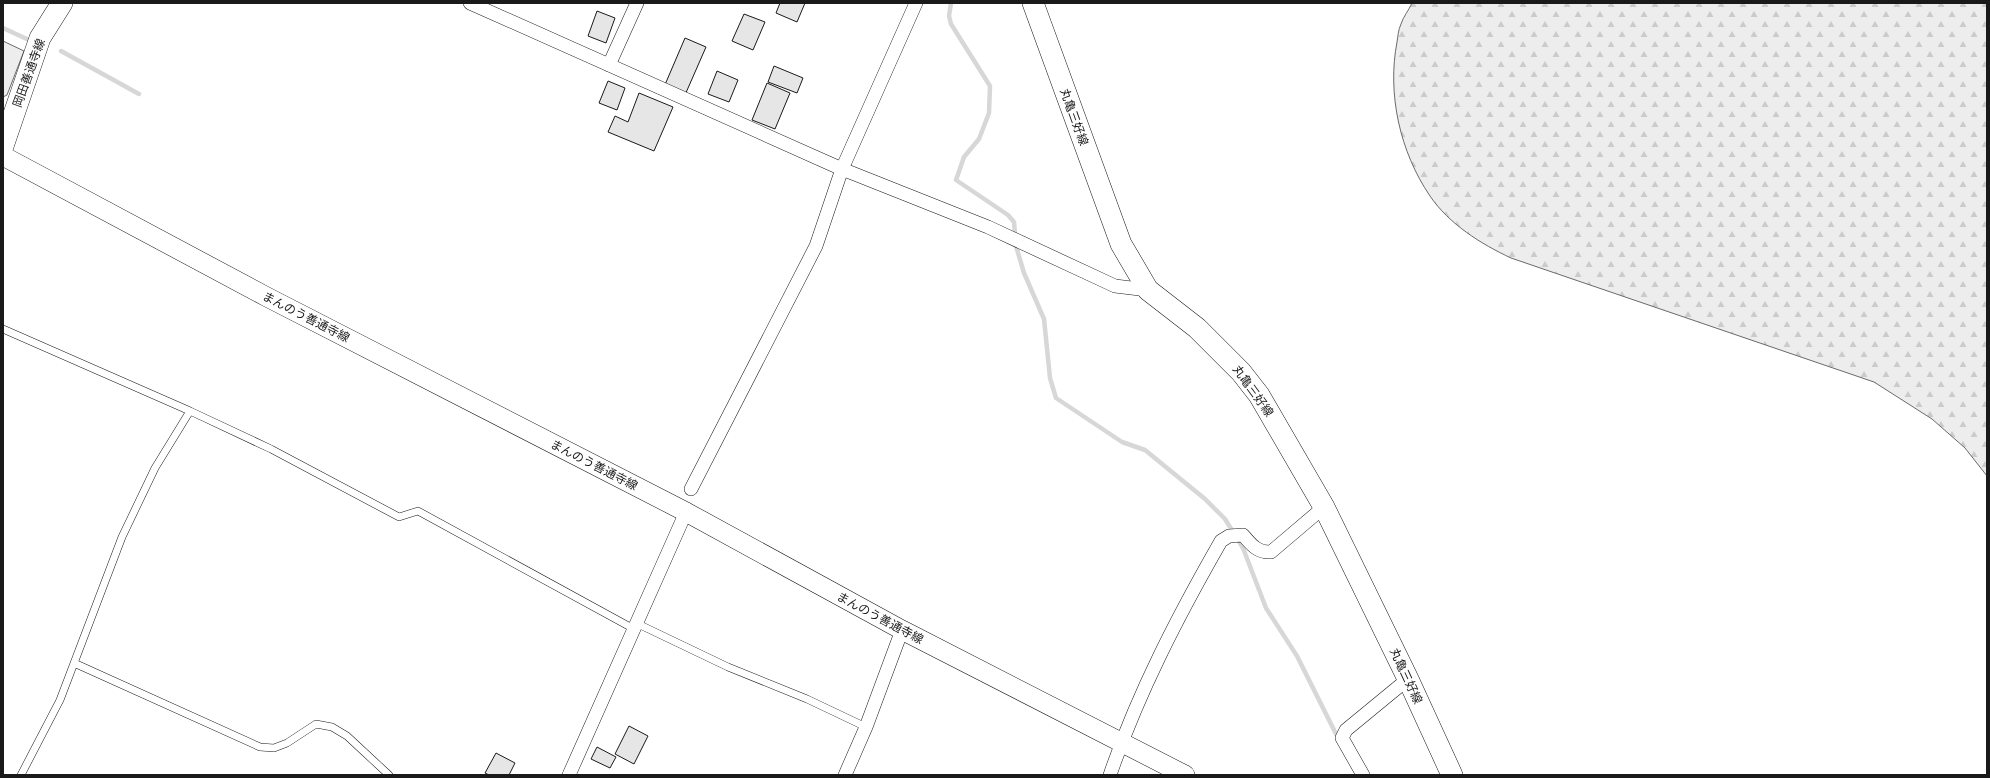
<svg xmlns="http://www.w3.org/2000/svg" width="1990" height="778" viewBox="0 0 1990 778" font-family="'Asap Condensed','Noto Sans JP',sans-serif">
<defs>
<pattern id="forest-firs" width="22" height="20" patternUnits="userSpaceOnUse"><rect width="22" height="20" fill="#ededed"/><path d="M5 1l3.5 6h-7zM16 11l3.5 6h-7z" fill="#cbcbcb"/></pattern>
</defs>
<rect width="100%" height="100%" fill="#fff"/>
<path fill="url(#forest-firs)" stroke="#6a6a6a" d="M1412,3h575v473l-22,-28 -33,-29 -58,-37 -363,-124c-30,-14 -62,-34 -81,-62 -30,-44 -43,-102 -33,-154 1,-5 1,-12 4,-18 2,-7 8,-14 11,-21z"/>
<path fill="#ededed" stroke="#6a6a6a" d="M3,41l21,10 -17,44 -4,2z"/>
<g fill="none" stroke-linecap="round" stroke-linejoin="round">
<path stroke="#d7d7d7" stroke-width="4.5" d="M951,3l-2,13 2,8 39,62 -1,27 -10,26 -15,18 -8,23 52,35 6,7 2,24 8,27 20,46 6,59 6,20 66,44 23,8 60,49 20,20 18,29 23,60 31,48 39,78
M3,28l26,12
M61,51l78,43"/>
</g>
<path fill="#e6e6e6" stroke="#1a1a1a" d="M780,3h25l-8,19 -21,-9z
M597,11l18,7 -9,25 -18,-7z
M744,14l21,8 -12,28 -21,-9z
M685,38l21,9 -21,48 -21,-8z
M774,66l29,12 -6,15 -29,-11z
M717,71l21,9 -9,22 -21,-8z
M608,81l17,7 -8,22 -18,-7z
M767,83l23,10 -15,36 -23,-9z
M639,93l34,14 -19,44 -46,-19 7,-16 13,6z
M629,726l19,10 -14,28 -19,-10z
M597,747l19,10 -6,11 -19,-9z
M496,753l19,10 -6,12h-20l-4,-2z"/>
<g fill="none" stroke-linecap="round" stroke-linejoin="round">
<g stroke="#1a1a1a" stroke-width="8">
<path id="lane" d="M3,329l187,82 81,38 128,68 19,-6 216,118
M636,623l92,44 79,32 59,28
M74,663l186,84 14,1 13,-5 29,-19 16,3 15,9 42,39
M21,775l39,-75 62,-163 33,-69 35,-57"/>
</g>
<g stroke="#1a1a1a" stroke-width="14">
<path id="street" d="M470,3l372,166 146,58 127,59 33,4
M609,65l28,-62
M691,489l125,-243 26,-77 74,-166
M569,775l117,-263
M845,775l21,-48 36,-97
M1110,775c28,-82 68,-159 111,-234l8,-5 14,-1c8,9 14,18 28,17l53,-45
M1363,775l-21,-37 4,-8 62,-51"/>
</g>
<g stroke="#1a1a1a" stroke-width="20">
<path id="secondary" d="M3,156l264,141 419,215 216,118 283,145"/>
</g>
<g stroke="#1a1a1a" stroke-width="22">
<path id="primary" d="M1033,3l88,241 27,46 49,38 44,44 18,23 65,112 84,172 44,96
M3,146l37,-108 22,-35"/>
</g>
<use href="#lane" stroke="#fff" stroke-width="7"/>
<use href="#street" stroke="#fff" stroke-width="13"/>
<use href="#secondary" stroke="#fff" stroke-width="19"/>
<use href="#primary" stroke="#fff" stroke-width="21"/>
</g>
<g text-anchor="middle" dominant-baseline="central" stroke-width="3" stroke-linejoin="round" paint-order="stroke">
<g font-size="12" fill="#1a1a1a" stroke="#fff">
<text transform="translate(29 73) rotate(-70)">岡田善通寺線</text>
<text transform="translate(1074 117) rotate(70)">丸亀三好線</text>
<text transform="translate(306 317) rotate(27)">まんのう善通寺線</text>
<text transform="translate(1253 391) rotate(54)">丸亀三好線</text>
<text transform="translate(594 465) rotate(27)">まんのう善通寺線</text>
<text transform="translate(880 618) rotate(28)">まんのう善通寺線</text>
<text transform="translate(1406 676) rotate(65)">丸亀三好線</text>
</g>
</g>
<rect width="1990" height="778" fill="none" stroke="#1a1a1a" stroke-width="8"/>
</svg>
